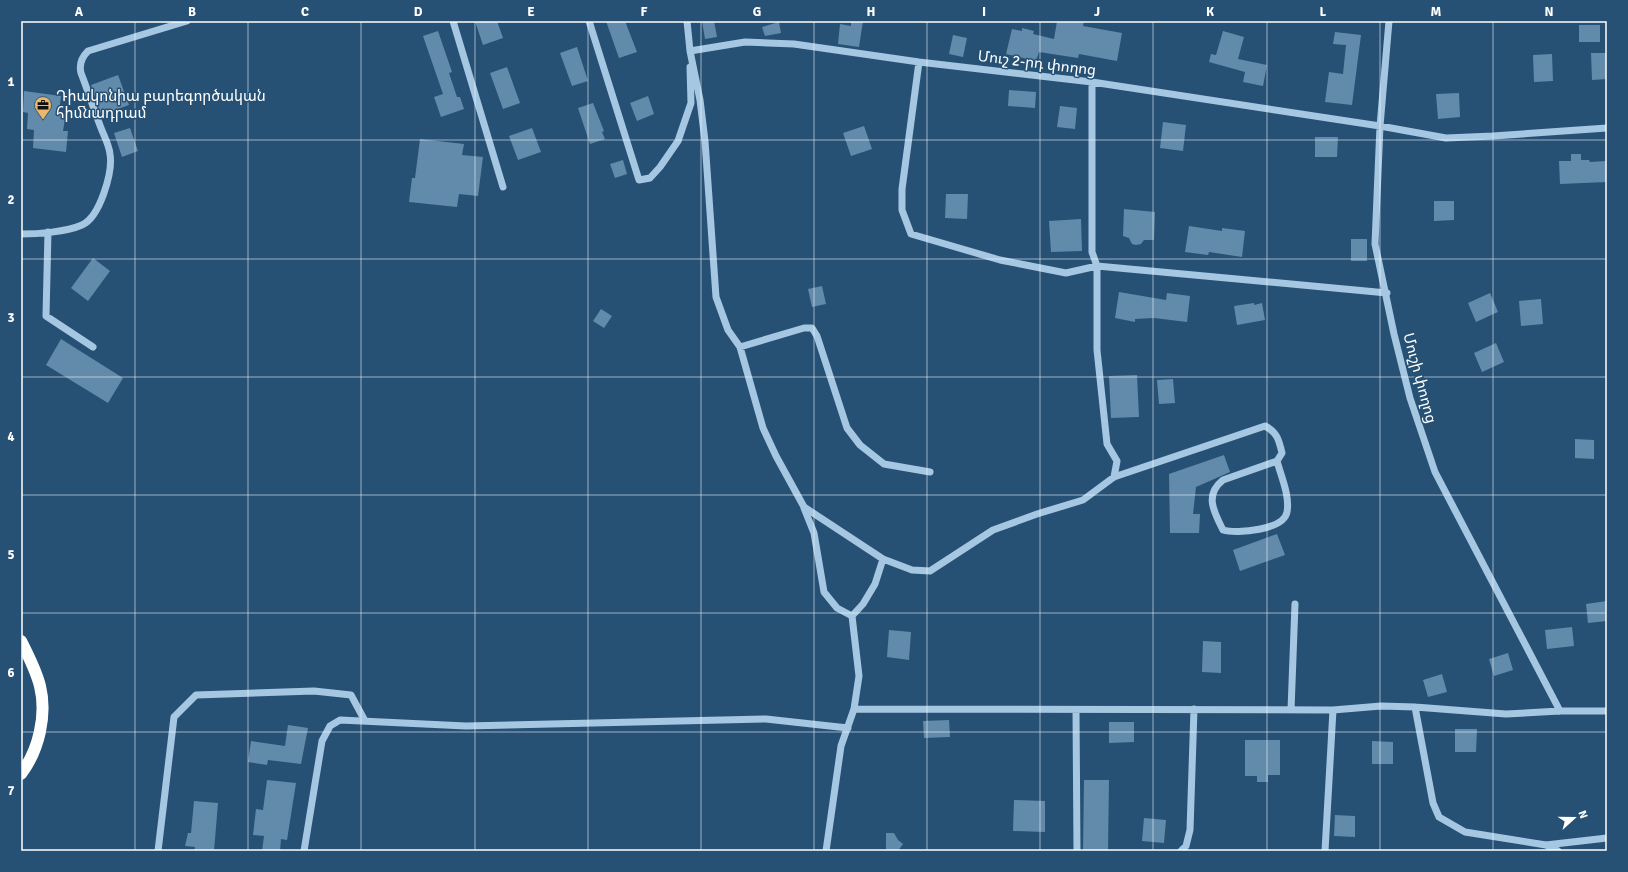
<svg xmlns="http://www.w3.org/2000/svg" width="1628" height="872" viewBox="0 0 1628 872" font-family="Signika,'Noto Sans Armenian',sans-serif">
<rect width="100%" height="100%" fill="#265175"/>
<path fill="#628aaa" d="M475,21h22l6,17 -20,7z
M606,21h19l12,31 -18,6z
M702,21h12l3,16 -12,2z
M851,21h12l-4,26 -21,-3 2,-20 11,2z
M1057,21h27l-1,5 39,7 -5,28 -38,-7 -1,4 -39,-6 -3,9 -30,-7 6,-25 10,2v-3l12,3 -1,3 21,5z
M779,22l2,11 -16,3 -3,-9z
M1579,25h21v17h-21z
M438,31l14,41 -3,1 8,24h3l4,12 -23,8 -7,-20 9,-3 -20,-58z
M1223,31l21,6 -6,22 29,6 -4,21 -20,-4 2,-10 -36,-10 2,-8 5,1z
M1335,32l26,3 -9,70 -27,-3 4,-30 14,2 3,-29 -13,-1z
M953,35l14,3 -4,19 -14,-3z
M577,47l11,34 -16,5 -12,-33z
M1591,53h16v26l-15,1z
M1552,54l1,27 -19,1 -1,-27z
M507,67l13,36 -17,6 -13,-36z
M118,75l11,30 -28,10 -10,-30z
M1009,90l27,2 -1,16 -27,-2z
M24,91l37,5 -2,17 7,1 -3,17h5l-2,21 -33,-4 1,-18 -7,-1 1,-16 -5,-1z
M1459,93l1,24 -22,2 -2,-25z
M648,96l6,18 -17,7 -7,-18z
M593,103l11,28 -2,1 3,7 -15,5 -12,-36z
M1060,106l17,2 -2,21 -18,-2z
M1163,122l23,3 -3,26 -23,-3z
M864,126l8,23 -21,7 -8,-23z
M130,128l8,23 -16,6 -8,-24z
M532,128l9,24 -23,8 -9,-24z
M1315,137h23l-1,20h-22z
M420,139l44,5 -2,11 21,2 -5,39 -19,-2 -2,13 -48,-5 3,-24h3z
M1571,154h10v6h8l1,2 17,-1v21l-47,2 -1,-23h12z
M623,160l4,14 -12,4 -5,-14z
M946,194h22l-1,25 -22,-1z
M1434,201h20v19l-20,1z
M1124,209l31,3 -1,28h-10l-3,4 -5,1 -4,-1 -3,-6 -6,-2z
M1081,219l1,32 -31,1 -2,-31z
M1189,226l33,5v-3l23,3 -3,26 -33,-5 -1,3 -23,-3z
M1351,239h16v22h-16z
M93,258l17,13 -22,30 -17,-13z
M822,286l4,18 -14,3 -4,-18z
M1119,292l47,8 1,-7 23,3 -3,26 -33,-4 -19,1v3l-20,-4z
M1490,293l8,19 -22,10 -8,-19z
M1541,299l2,25 -22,2 -2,-25z
M1254,303v2l8,-2 3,17 -28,5 -3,-19z
M601,309l11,7 -8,12 -11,-7z
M61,339l62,39 -15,25 -62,-38z
M1496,343l8,19 -22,10 -8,-19z
M1137,375l2,42 -28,1 -2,-42z
M1173,379l2,24 -16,1 -2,-24z
M1575,439l19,1v19l-19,-1z
M1224,455l6,17 -34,15 -3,27h7l-1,19h-29l-1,-59z
M1277,534l8,21 -45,16 -7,-21z
M1607,601v20l-19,2 -2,-19z
M1572,627l2,19 -27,3 -2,-19z
M889,630l22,2 -2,28 -22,-3z
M1203,641l18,1v31l-19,-1z
M1508,653l5,17 -19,6 -5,-17z
M1442,674l5,18 -19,5 -5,-17z
M949,720l1,17 -26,1 -1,-17z
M1109,722h25v20l-25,1z
M288,725l20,3 -7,36 -33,-4 -1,5 -19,-3 3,-21 34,5z
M1455,729h22l-1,23h-21z
M1245,740h35v35h-12v7h-11v-6h-12z
M1372,741l21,1v22h-21z
M267,780l29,3 -9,57 -6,-1 -1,12h-18l2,-15 -11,-1 3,-26 7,1z
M1084,780h25l-1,71h-25z
M1014,800l31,1v31l-32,-1z
M194,801l24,2 -4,48h-20l1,-4 -10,-1 3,-13h3z
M1335,815l20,1v21l-21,-1z
M1144,818l22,2 -2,23 -22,-2z
M886,833h8l4,7 5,4 -5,7h-12z"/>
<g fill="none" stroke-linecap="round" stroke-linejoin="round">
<path stroke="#a6c7e2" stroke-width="7" d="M453,21l50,166
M589,21l50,159 11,-2 10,-11 18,-26 13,-38 -1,-36
M687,21l3,30 10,49 5,41 11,156 12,33 12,17 23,81 13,28 28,51 79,52
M1389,21l-9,105 -5,118 19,90 16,64 25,74 125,239
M690,51l55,-9 49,2 125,18 173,20 288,44 66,12 47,-2 114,-8
M919,62l-17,127v21l9,24 89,26 66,13 31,-7 290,27
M1092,82v170l5,14v84l10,94 10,17 -3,16
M48,232l-2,84 47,31
M21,234c17,0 45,-2 61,-9 18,-8 31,-53 28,-71 -1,-9 -6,-18 -9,-26 -7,-18 -13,-37 -20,-55 -2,-8 1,-16 7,-22l99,-30
M740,347l64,-19h8l5,8 30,92 13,17 24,19 46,8
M804,508l10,25 10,59 13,16 15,8
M1415,707l18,96 6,14 26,15 81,13 61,-7
M854,709l479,1 48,-4 34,1 91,7 54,-3h47
M1076,710l1,141
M1291,710l4,-106
M1546,845l12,6
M158,851l16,-134 22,-22 118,-4 37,4 14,26
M304,851l18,-110 8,-15 10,-6 126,6 300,-7 82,9
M826,851l15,-105 13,-37 5,-33 -7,-60 11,-12 12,-20 8,-25 29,11 18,1 63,-41 44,-16 46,-14 31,-23 151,-51c12,6 14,14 17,27l-5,8 -54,19c-19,15 -9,32 0,50 14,4 61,0 64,-18 3,-16 -6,-36 -10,-51
M1181,851l5,-5 4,-16 4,-121
M1325,851l8,-141"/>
<path stroke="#fff" stroke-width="12" d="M21,641c7,14 15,29 19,45 7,29 -1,64 -19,88"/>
</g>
<path fill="none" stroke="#fff" stroke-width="1" stroke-opacity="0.55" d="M135,21v830M248,21v830M361,21v830M475,21v830M588,21v830M701,21v830M814,21v830M927,21v830M1040,21v830M1153,21v830M1267,21v830M1380,21v830M1493,21v830M21,140h1586M21,259h1586M21,377h1586M21,495h1586M21,613h1586M21,732h1586"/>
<defs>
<g id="office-pin" transform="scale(0.9)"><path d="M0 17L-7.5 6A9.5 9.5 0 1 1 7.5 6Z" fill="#eab86c" stroke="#265175"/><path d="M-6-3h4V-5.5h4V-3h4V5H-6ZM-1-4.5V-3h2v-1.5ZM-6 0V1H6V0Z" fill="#111"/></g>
</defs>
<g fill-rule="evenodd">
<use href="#office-pin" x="43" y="105"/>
</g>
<g text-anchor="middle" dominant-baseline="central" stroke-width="3" stroke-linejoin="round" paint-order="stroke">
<g font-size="15" fill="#fff" stroke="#265175">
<text transform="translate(1037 63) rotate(7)">Մուշ 2-րդ փողոց</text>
<text transform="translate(1420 378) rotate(75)">Մուշի փողոց</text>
</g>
<g font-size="15" fill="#fff" stroke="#265175" text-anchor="start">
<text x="56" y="96">Դիակոնիա բարեգործական<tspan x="56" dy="17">հիմնադրամ</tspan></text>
</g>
</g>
<rect width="1628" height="872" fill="none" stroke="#265175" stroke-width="44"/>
<g transform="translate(1574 818) rotate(69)" stroke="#265175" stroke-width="3" paint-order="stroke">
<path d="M0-3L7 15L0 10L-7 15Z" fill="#ffffff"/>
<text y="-6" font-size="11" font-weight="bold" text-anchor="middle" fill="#ffffff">N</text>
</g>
<rect x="22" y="22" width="1584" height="828" fill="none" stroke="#fff" stroke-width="1.5"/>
<g font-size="13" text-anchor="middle" font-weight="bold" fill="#fff">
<text x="79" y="16">A</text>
<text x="192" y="16">B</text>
<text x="305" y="16">C</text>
<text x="418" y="16">D</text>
<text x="531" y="16">E</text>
<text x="644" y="16">F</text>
<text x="757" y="16">G</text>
<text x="871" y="16">H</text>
<text x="984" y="16">I</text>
<text x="1097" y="16">J</text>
<text x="1210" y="16">K</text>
<text x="1323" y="16">L</text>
<text x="1436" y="16">M</text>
<text x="1549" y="16">N</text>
<text x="11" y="86">1</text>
<text x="11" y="204">2</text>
<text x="11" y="322">3</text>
<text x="11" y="441">4</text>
<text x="11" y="559">5</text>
<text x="11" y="677">6</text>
<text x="11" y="795">7</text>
</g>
</svg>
